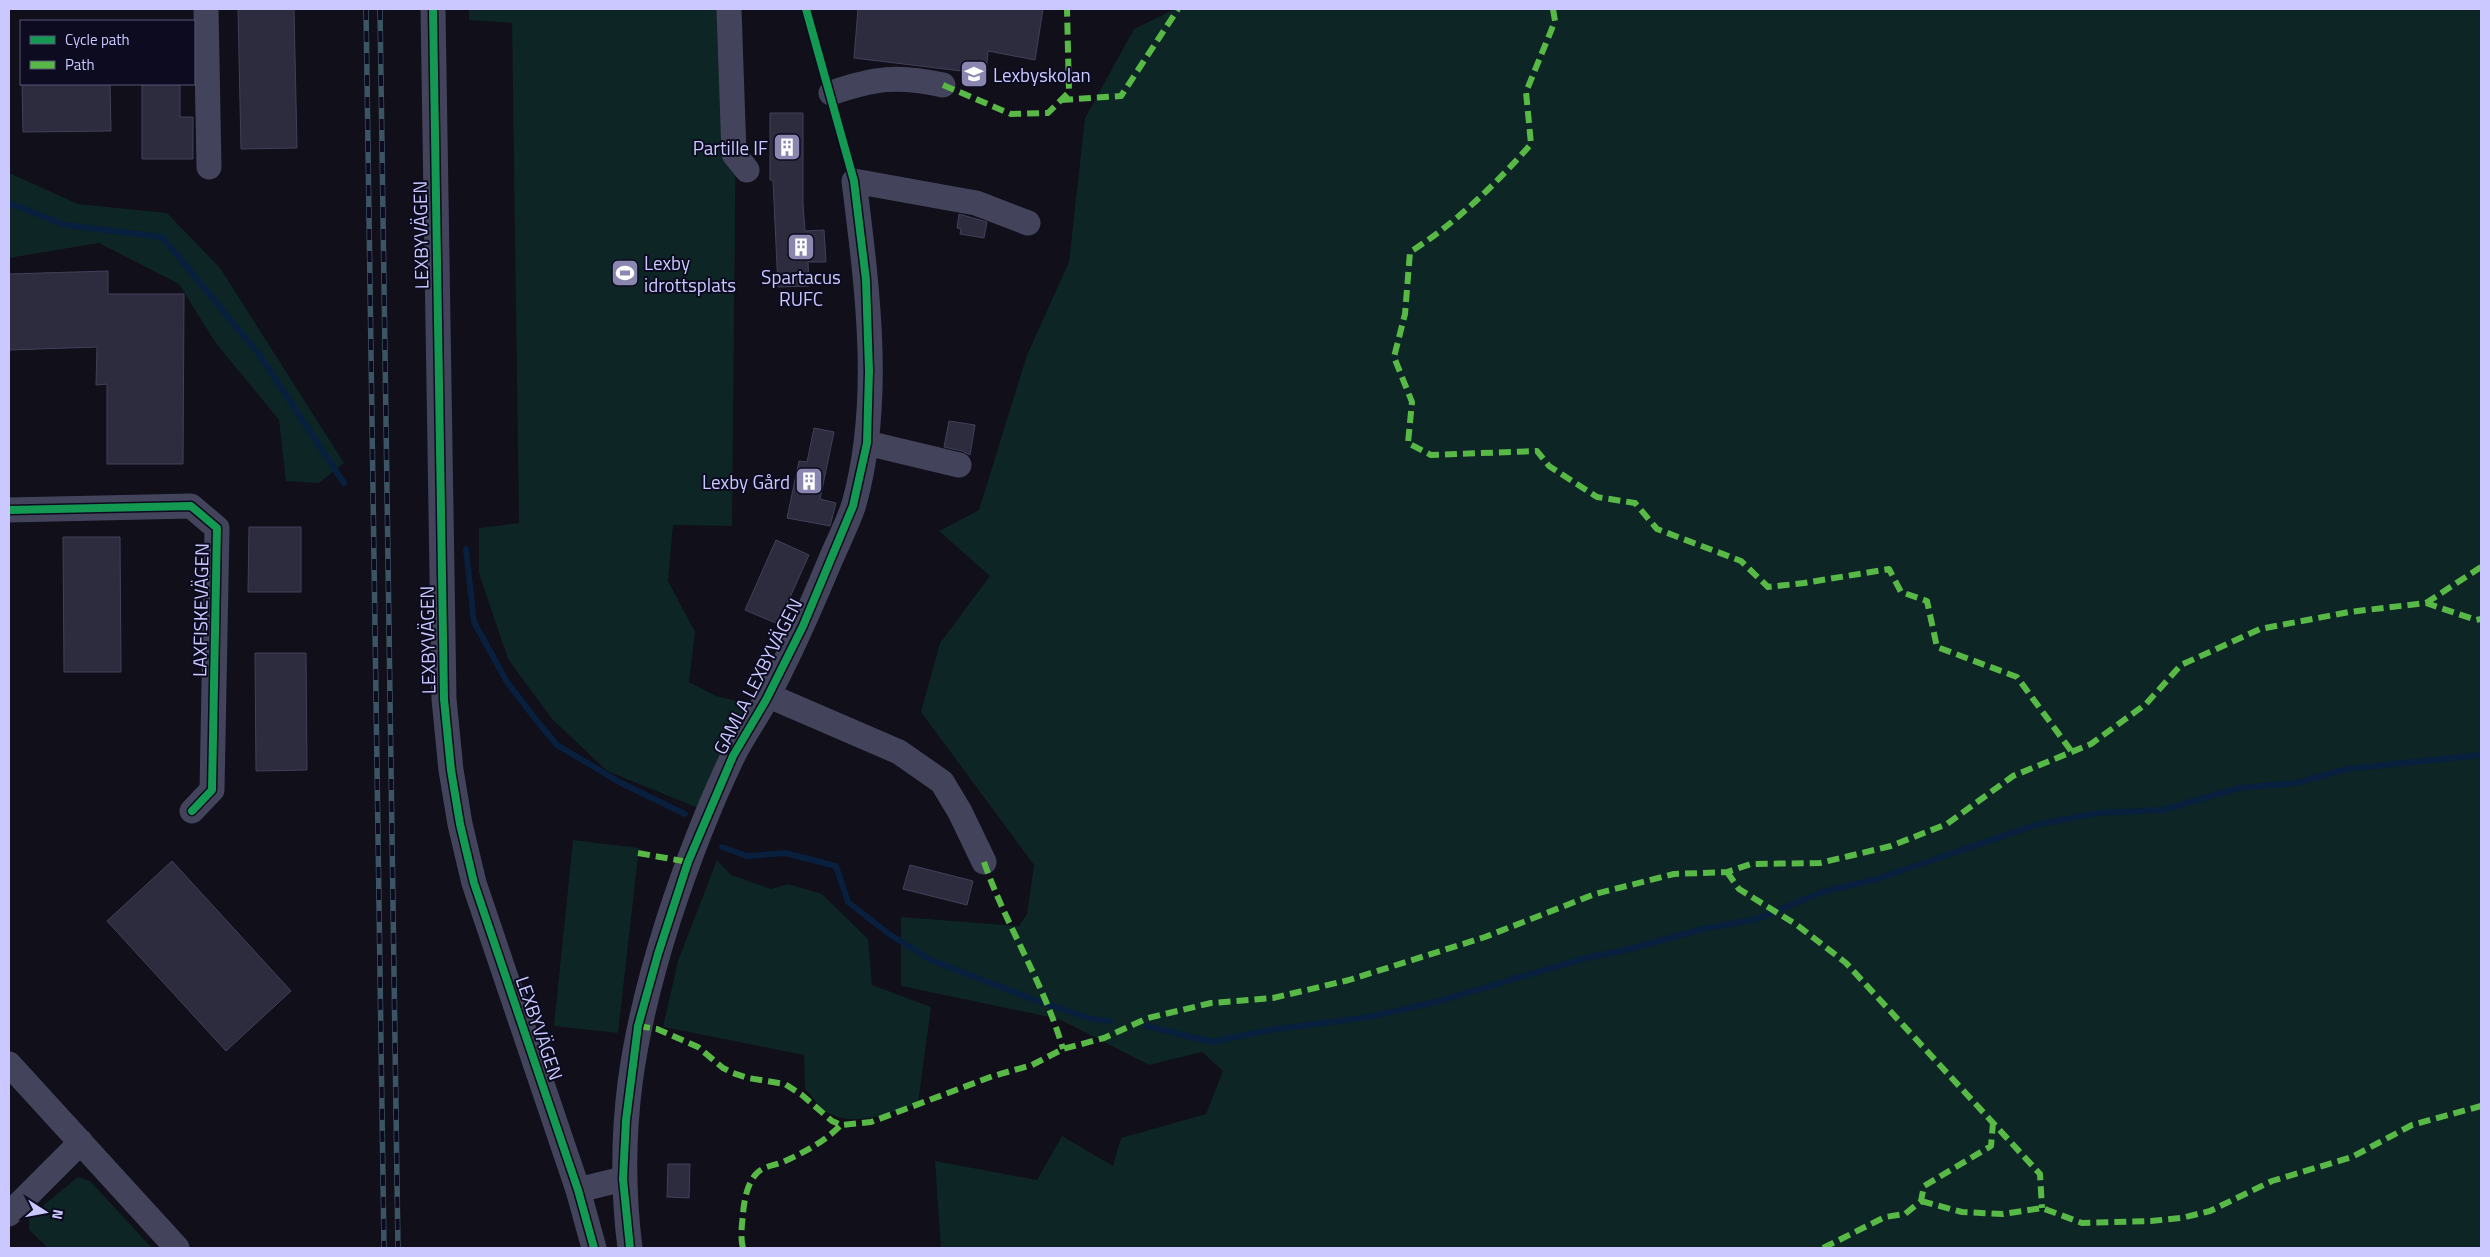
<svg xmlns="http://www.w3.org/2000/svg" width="2490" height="1257" viewBox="0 0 2490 1257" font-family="'Titillium Web',sans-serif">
<rect width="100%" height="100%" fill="#100f1a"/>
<path fill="#0d2524" d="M469,9h268l-5,517 -59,-1 -5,56 27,51 -6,50 27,14 37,9 -55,103 -91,-37 -55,-52 -44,-60 -29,-86v-45l40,-5 -7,-500 -43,-3z
M1175,9h1306v1239h-1540l-6,-87 102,19 25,-44 51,30 8,-28 85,-24 17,-43 -21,-19 -53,13 -90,-46 -158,-33v-69l118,9 8,-12 7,-49 -113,-153 19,-69 50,-67 -51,-45 40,-21 48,-155 42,-93 16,-144 49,-89z
M9,173l69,31 89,9 53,55 124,195 -25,20 -33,-2 -7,-61 -64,-78 -36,-58 -80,-41 -90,15z
M573,840l66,8 -21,185 -64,-7z
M717,860l14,15 40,14 17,-5 34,10 46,45 4,46 59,22 -13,97c-28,8 -64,25 -91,8 -8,-5 -15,-16 -22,-23l-1,-34 -141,-28 15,-66z
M78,1177l12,4 62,67h-104l-19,-18v-13z"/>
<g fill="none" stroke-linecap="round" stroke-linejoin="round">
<path stroke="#081f3d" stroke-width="6" d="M9,203l56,22 97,12 96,116 86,130
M466,549l8,73 33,60 30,39 20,24 64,38 64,31
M722,847l25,9 38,-3 51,13 12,36 41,32 42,26 101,39 60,20 18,2
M1147,1026l65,16 58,-12 99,-13 67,-15 149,-44 41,-8 77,-21 54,-10 65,-27 55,-13 158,-54 63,-12 65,-3 76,-22 57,-5 51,-14 134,-14"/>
</g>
<path fill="#2d2b3e" stroke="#424059" d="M238,9h56l3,139 -56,1z
M858,9h185l-8,51 -47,-9 -2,23 -132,-16z
M22,84h88l1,47 -88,1z
M142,84h38v33h13v42h-51z
M770,113h33v91l2,27 19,-1 2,32h-18l1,24 -31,1 -5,-107h-3z
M959,214l28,8 -3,16 -24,-4 1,-5 -4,-1z
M108,271v23h76l-1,170h-76v-80l-11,1 1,-38 -88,3v-76z
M949,421l26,4 -5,30 -8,-4 -18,-4z
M814,428l20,4 -14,67 16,4 -6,23 -43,-8 12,-57 8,1z
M249,527h52v65h-53z
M63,537h57l1,135h-57z
M776,540l33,15 -31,69 -33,-14z
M255,653h51l1,117 -51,1z
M172,861l119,130 -65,60 -119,-130z
M910,865l63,16 -6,24 -64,-16z
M668,1164h22l-1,34 -22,-1z"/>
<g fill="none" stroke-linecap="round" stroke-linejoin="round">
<path stroke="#43445b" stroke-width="25" d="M206,9l3,158
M433,9l11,690 7,71 9,54 14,59 104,307 16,58
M729,9l5,145 13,16
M831,93c44,-15 66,-18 112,-8
M867,443l92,22
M9,510l182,-4 26,22 -5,262 -20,21
M767,695l132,57 43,30 18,30 24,50
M9,1064l168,184
M578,1190l45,-11
M9,1214l72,-72
M630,1248c-15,-119 3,-217 39,-330 18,-55 39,-110 64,-162 9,-18 21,-35 31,-53 25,-46 46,-94 66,-142 8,-19 18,-38 24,-57 29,-104 13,-218 0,-323l122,22 52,20"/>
<g stroke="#3c5564" stroke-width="5.5">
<path id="rail" d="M366,9l18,1239
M380,9l18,1239"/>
</g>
<use href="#rail" stroke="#0c0b1f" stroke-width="4" stroke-dasharray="11" stroke-linecap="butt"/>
<path stroke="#58b947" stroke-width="6" stroke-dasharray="12 6" stroke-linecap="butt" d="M1553,9l2,12 -29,71 5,52c-35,40 -76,80 -121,108l-5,62 -11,43 18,45 -4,41 23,12 106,-4 12,15 48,31 38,6 22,26 84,32 27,26 36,-4 85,-14 12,23 26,9 10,46 80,30 55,75
M943,85l68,29 37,-1 21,-21 -2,-83
M1061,100l60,-4 57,-87
M2426,603l55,-36
M638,853l50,9
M984,862c22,64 60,121 79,187
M1727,872l12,17 58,36 49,38 194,211 2,34
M638,1026l19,3 41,18 25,21 10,5 15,5 37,6 17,11 30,26 9,4 30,-3 122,-46 39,-11 31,-16 41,-11 44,-20 63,-15 62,-5 76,-18 136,-43 110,-43 79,-20 53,-2 24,-8 69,-1 71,-17 56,-22 66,-48 78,-32 55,-40 35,-39 79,-36 89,-17 77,-9 50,17 5,-1
M1921,1201l41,11 41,2 39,-6 40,15 69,-2 30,-3 29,-7 62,-30 80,-24 60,-32 69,-19
M743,1248c-3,-11 -1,-23 0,-34 1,-13 4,-30 13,-40 7,-8 17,-8 27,-12 22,-10 41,-20 58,-37
M1823,1248l62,-31 20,-3 16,-13 3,-15 67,-40 2,-23"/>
<g stroke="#0c0b1f" stroke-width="11">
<path id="cycleway" d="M433,9l11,690 7,71 9,54 14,59 104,307 16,58
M9,510l182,-4 26,22 -5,262 -20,21
M630,1248l-7,-69 3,-59 12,-94 20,-72 30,-92 45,-106 33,-56 37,-74 50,-120 14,-63 2,-72 -3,-91 -12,-99 -48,-172"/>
</g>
<use href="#cycleway" stroke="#139951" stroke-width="8"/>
</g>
<defs>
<g id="school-square" transform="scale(1.4375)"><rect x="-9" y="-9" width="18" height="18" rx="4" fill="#8987af" stroke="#0c0b1f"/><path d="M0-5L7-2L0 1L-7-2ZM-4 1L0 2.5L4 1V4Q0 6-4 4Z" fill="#fff"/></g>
<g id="building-square" transform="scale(1.4375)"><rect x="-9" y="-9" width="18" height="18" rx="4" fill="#8987af" stroke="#0c0b1f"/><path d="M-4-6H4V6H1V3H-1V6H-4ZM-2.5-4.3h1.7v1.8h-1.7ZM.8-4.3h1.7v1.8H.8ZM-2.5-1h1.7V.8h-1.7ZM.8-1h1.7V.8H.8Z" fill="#fff"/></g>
<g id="stadium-square" transform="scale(1.4375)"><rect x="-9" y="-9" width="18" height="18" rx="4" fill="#8987af" stroke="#0c0b1f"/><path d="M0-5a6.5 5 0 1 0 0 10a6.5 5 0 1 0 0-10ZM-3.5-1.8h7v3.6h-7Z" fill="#fff"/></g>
</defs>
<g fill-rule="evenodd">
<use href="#school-square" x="974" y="74"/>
<use href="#building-square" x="787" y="147"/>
<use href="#building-square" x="801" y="247"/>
<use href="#stadium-square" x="625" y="273"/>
<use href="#building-square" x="809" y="481"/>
</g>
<g text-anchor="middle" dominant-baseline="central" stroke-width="4" stroke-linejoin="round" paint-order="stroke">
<g font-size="19" fill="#cac8ff" stroke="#0c0b1f" text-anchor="start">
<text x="993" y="74">Lexbyskolan</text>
<text x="768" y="147" text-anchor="end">Partille IF</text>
<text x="644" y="262">Lexby<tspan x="644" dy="22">idrottsplats</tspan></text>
<text x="801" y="276" text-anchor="middle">Spartacus<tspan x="801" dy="22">RUFC</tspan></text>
<text x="790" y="481" text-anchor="end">Lexby Gård</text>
</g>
<g font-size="19" fill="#cac8ff" stroke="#0c0b1f">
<text transform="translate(420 235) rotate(-91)">LEXBYVÄGEN</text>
<text transform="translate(200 610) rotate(-89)">LAXFISKEVÄGEN</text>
<text transform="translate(427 640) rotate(-91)">LEXBYVÄGEN</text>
<text transform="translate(757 676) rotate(-63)">GAMLA LEXBYVÄGEN</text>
<text transform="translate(540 1028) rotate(71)">LEXBYVÄGEN</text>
</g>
</g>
<rect width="2490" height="1257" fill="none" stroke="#cac8ff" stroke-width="20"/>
<rect x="20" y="20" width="175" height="65" fill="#0c0b1f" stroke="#585779"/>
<rect x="30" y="36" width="25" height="8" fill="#139951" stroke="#585779"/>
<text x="65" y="45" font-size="15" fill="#cac8ff">Cycle path</text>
<rect x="30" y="61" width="25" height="8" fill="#58b947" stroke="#585779"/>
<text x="65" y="70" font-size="15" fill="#cac8ff">Path</text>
<g transform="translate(45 1212) rotate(101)" stroke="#0c0b1f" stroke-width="4" paint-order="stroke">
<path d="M0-4L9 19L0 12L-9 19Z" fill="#cac8ff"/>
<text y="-8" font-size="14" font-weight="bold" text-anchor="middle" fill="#cac8ff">N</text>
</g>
</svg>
